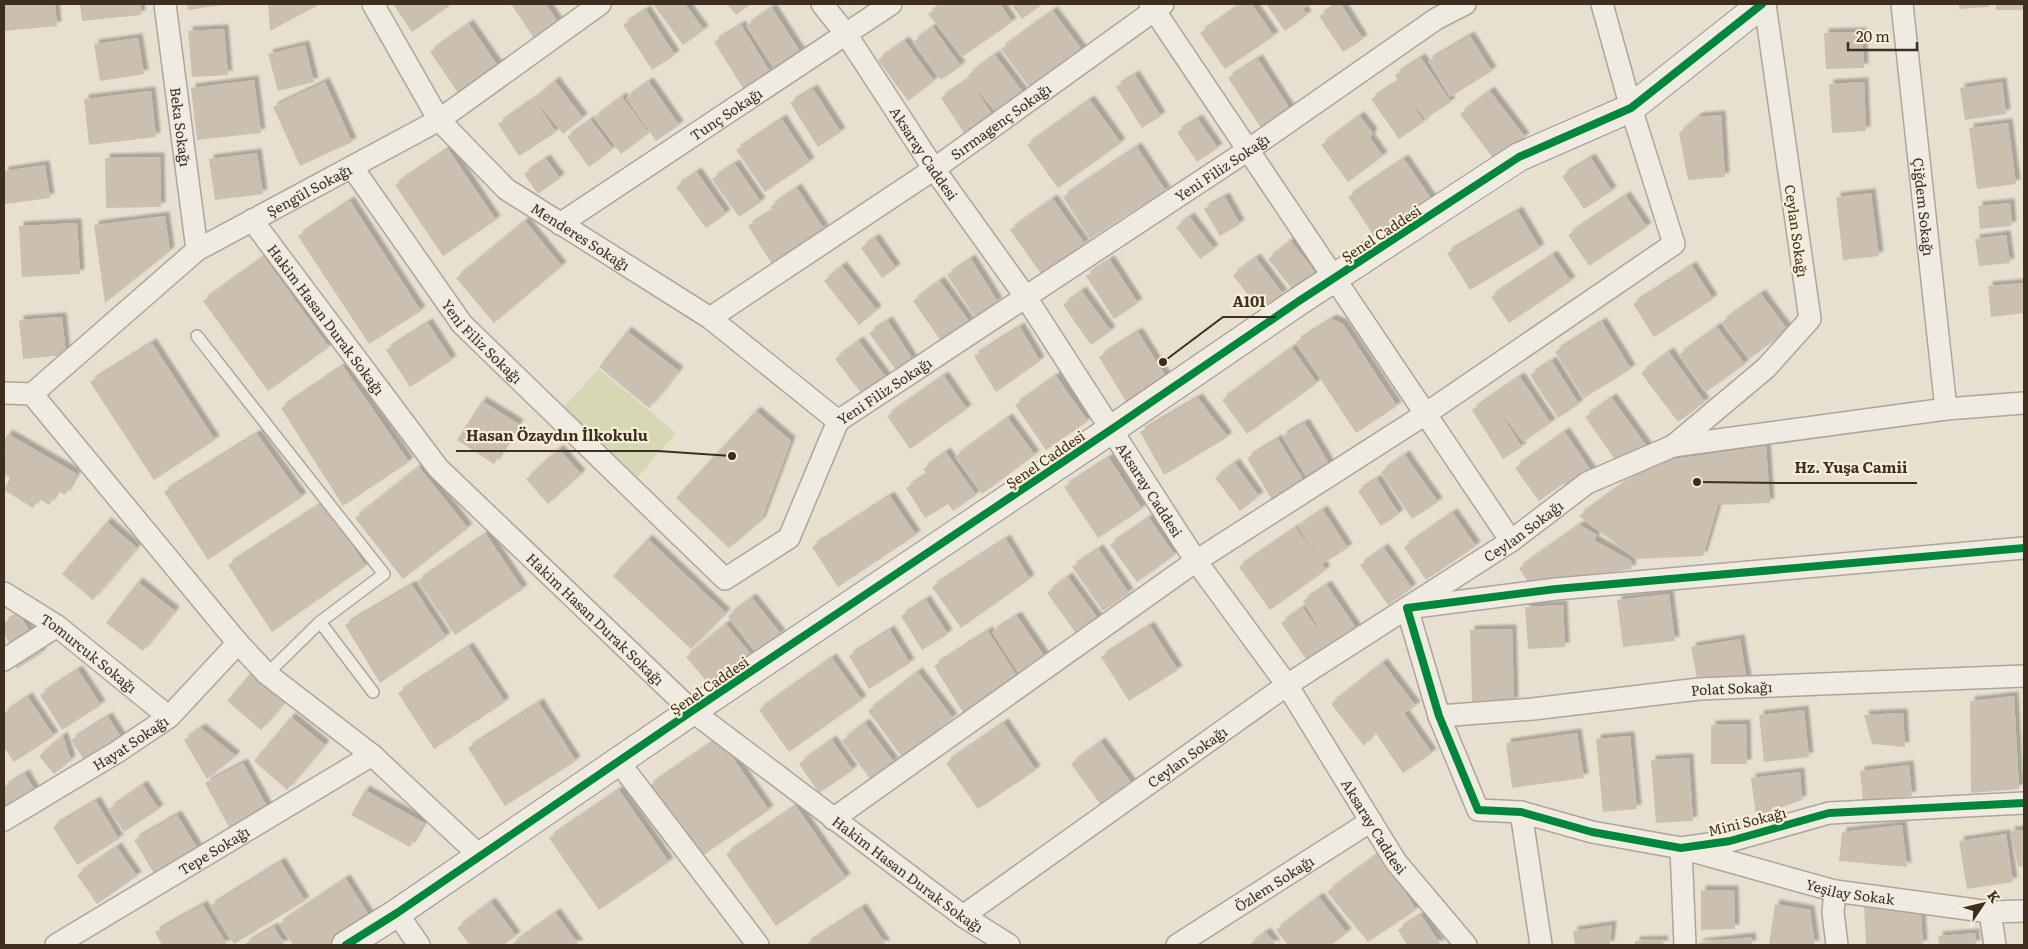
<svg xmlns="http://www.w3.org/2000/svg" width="2028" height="949" viewBox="0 0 2028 949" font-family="Literata,serif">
<defs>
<filter id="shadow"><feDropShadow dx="4.5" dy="-4.5" stdDeviation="1" flood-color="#0004"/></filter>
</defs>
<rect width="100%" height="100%" fill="#e7e0d1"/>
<path fill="#d6d7b3" d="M599,369l77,64 -38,44 -74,-70z"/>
<path fill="#cbbfb2" filter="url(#shadow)" d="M4,4h51l2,22 -53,5z
M80,4h60l1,11 -59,6z
M187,4h36v1l-35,5z
M268,4h52l-50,27z
M393,4h59l-40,28z
M511,4h35l12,18 -24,16z
M653,4h32l19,26 -21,15z
M727,4h24l-15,11z
M943,4h57l12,18 -50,35 -34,-43z
M1011,4h32l-21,15z
M1242,4h10l22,32 -49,33 -25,-36z
M1266,4h45l-8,5 4,6 -22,16z
M1338,4h3l22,35 -20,13 -24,-36z
M1959,4h30v3l-30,2z
M1996,4h28v6h-28z
M772,8l29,45 -26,17 -29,-44z
M646,10l29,45 -23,15 -29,-45z
M1053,11l30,40 -52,38 -30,-40z
M469,24l32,46 -40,27 -31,-45z
M741,25l29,47 -27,16 -29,-46z
M933,27l28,39 -20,14 -28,-38z
M224,29l4,46 -36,2 -4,-46z
M1862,32l2,36 -38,1 -2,-36z
M1470,36l22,35 -42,26 -22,-36z
M138,38l6,36 -44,7 -6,-37z
M905,41l29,40 -26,20 -30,-41z
M305,45l9,37 -36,9 -10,-37z
M995,55l33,44 -27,20 -31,-38 26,39 -28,19 -27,-41 28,-19 -1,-4z
M1421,58l30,44 -26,17 -20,-26 19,29 -25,17 -28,-40 27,-17 -3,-7z
M1258,59l34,53 -29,19 -35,-53z
M1135,75l26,41 -19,12 -26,-41z
M254,80l7,53 -64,7 -6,-52z
M555,81l28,37 -20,16 -29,-35z
M325,82l27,60 -52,24 -27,-59z
M649,82l30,43 -23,16 -30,-43z
M1864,82l2,49 -34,2 -3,-49z
M2002,82l4,32 -41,6 -5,-32z
M813,89l28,43 -23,15 -28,-44z
M151,91l5,46 -67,8 -5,-46z
M1490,91l35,46 -30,24 -35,-47z
M622,97l27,36 -28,21 -27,-36z
M534,99l22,33 -37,24 -21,-32z
M1090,100l31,43 -63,45 -31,-43z
M1721,115l4,62 -37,3 -9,-47 19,-16z
M1360,116l13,17 -3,5 13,18 -35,26 -27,-37z
M782,119l28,43 -45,30 -29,-42z
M1198,119l20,29 -21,14 -20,-30z
M591,120l22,29 -24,18 -22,-30z
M2008,123l8,61 -39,5 -8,-61z
M1137,147l29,44 -23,16 -1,-2 -52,34 -27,-42z
M448,149l48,71 -53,36 -48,-71z
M257,153l6,41 -48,6 -6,-41z
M160,157l1,50 -55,1 -1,-50z
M1591,158l21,33 -28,18 -22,-33z
M546,159l14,19 -22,16 -14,-20z
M1404,159l31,45 -57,38 -30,-45z
M735,164l26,38 -22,15 -27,-38z
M45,165l5,33 -45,6 -1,-33z
M697,172l29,42 -20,14 -30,-41z
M797,188l27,41 -52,35 -24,-38 26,-16 -4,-3z
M1871,193l8,63 -36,4 -7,-63z
M1626,196l21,31 -58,39 -21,-31z
M1225,197l15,27 -20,12 -16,-27z
M1053,199l32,45 -43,31 -32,-45z
M350,201l71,110 -52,33 -71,-108z
M2010,203l2,23 -32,3 -2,-23z
M1518,211l22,37 -70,42 -23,-37z
M165,216l5,35 -65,52 -11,-78z
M1190,217l24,32 -14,10 -24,-32z
M525,221l37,45 -68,57 -38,-45z
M77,223l3,51 -58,3 -3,-51z
M2006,235l4,28 -31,3 -4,-27z
M875,238l21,30 -14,10 -21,-30z
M1291,241l27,35 -22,18 -28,-35z
M1553,255l18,26 -62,42 -18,-26z
M264,257l65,90 -61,44 -65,-90z
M1256,258l27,36 -24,16 -26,-35z
M971,259l27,43 -23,15 -28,-42z
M1110,260l28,43 -24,16 -28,-43z
M842,266l35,44 -18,15 -35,-44z
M1692,266l21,33 -59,38 -21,-33z
M940,281l31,43 -28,20 -30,-43z
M2024,283v30l-33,4 -3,-31z
M1082,291l29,40 -20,14 -28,-40z
M1761,294l27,36 -39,29 -27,-37z
M62,317l4,38 -43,4 -4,-39z
M1332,319l11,5 54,82 -41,27 -60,-91z
M888,321l25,39 -17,10 -27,-37z
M1602,322l29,47 -47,29 -29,-46z
M428,323l24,37 -42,27 -24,-37z
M1020,327l20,34 -44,31 -22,-36z
M1717,327l28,37 -39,28 -27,-37z
M627,331l52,40 -30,37 -50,-41z
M1138,332l30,48 -40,25 -29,-48z
M859,341l29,39 -23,18 -30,-39z
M152,343l63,97 -61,40 -64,-98z
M1292,348l25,35 -70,51 -25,-34z
M1669,352l36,50 -27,20 -37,-49z
M1552,361l27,43 -21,14 -28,-43z
M343,366l66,96 -66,44 -62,-98z
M944,376l23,33 -57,40 -23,-33z
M1056,376l32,45 -42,29 -31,-45z
M1520,377l31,46 -28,19 -29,-39 28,44 -19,12 -31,-49z
M1198,398l30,39 -64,38 -24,-43z
M1612,398l36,50 -27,20 -36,-51z
M482,401l37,23 -25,40 -37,-24z
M756,411l35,30 -30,80 -32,27 -53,-50z
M1008,418l27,37 -53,39 -27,-37z
M1305,423l26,44 -23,13 -26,-44z
M1565,432l27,40 -25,17 -3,-6 -25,18 -24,-33z
M8,434l69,40 -12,21 -7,-4 -9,14 -10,-6 -6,9 -29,-18 6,-12 -6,-4v-16l2,-3 -2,-2v-12z
M257,434l45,63 -94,63 -44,-68z
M1278,439l28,45 -32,19 -27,-45z
M1766,446l4,57 -52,2 -15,51 -67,3 -57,-43 74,-54z
M559,449l22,25 -33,30 -22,-25z
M946,452l30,43 -23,16 -5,-7 -23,14 -19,-30 22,-14 -5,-5z
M1405,455l33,47 -26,17 -31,-47z
M1109,458l33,51 -44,29 -34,-51z
M1235,463l24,33 -19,15 -25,-33z
M419,467l49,61 -65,51 -48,-61z
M1377,479l22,35 -18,12 -23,-35z
M890,496l26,39 -78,52 -26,-40z
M323,503l43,63 -94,66 -44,-67z
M1323,510l25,38 -26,16 -24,-37z
M1453,513l23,33 -50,34 -22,-33z
M1149,518l26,37 -38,27 -27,-37z
M107,522l30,26 -44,52 -31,-26z
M1580,525l17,10 -3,5 37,21 1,8 -103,15 -10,-16z
M1296,528l30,42 -56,40 -31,-43z
M486,534l37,55 -68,46 -37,-54z
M648,539l78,74 -35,36 -78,-73z
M1006,539l24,40 -69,49 -29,-41z
M1384,548l28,40 -24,17 -28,-40z
M1099,549l30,44 -26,18 -31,-44z
M1068,577l31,43 -21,16 -31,-43z
M138,582l37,29 -32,40 -37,-28z
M412,585l34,52 -66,46 -35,-58z
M1327,585l31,46 -50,31 -27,-39 22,-15 24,34 -24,-41z
M1669,594l6,47 -52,6 -6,-47z
M752,598l29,36 -25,19 -28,-37z
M926,600l22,34 -26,16 -21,-34z
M1563,605l2,42 -37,2 -3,-42z
M19,614l13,21 -20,13 -8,-14v-11z
M1017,616l28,41 -26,17 -27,-42z
M726,624l27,33 -39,33 -28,-33z
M1150,626l28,44 -49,31 -28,-44z
M1512,629l2,73h-42l-2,-72z
M890,630l20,33 -41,26 -20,-33z
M988,631l31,48 -55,35 -30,-48z
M1740,639l7,42 -48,8 -8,-42z
M37,645l5,8 -25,16 -6,-8z
M469,647l36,55 -71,47 -36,-56z
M832,658l30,42 -73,52 -30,-42z
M1383,663l33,43 -12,7 28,40 -29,20 -28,-41 -11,14 -33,-42z
M78,670l23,35 -39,25 -22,-35z
M918,672l35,46 -51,39 -34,-46z
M250,674l34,29 -23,27 -34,-29z
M2014,696l5,93 -48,4 -1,-92z
M28,697l26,39 -40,26 -10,-15v-34z
M539,703l37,58 -71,45 -37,-58z
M1804,710l5,47 -45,5 -5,-47z
M1903,713l2,34 -33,-3 -8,-29z
M108,717l15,23 -37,23 -15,-23z
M291,717l34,28 -38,45 -33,-29z
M865,723l29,39 -24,17 -28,-38z
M1004,723l32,47 -58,39 -32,-46z
M1746,724l1,40h-36v-39z
M201,728l35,28 -29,23 -23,-39z
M1577,733l7,45 -72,10 -6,-45z
M63,736l8,24 -17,14 -15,-18z
M1630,736l7,73 -34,3 -7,-73z
M719,738l50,72 -70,48 -50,-72z
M832,740l21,30 -34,23 -20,-29z
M1101,742l31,42 -31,21 -30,-41z
M1689,758l4,63 -37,2 -5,-63z
M243,763l26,47 -38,21 -26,-48z
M1909,765l3,31 -49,5 -3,-30z
M1800,772l2,28 -46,16 -5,-38z
M25,774l10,17 -31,20v-24z
M143,785l16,24 -35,23 -15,-23z
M365,790l59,33 -14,24 -59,-32z
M619,790l50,72 -70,48 -50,-72z
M96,801l23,38 -42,26 -24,-38z
M796,806l50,72 -70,48 -50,-72z
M177,815l21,34 -43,26 -21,-35z
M1902,825l5,42 -68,-6 3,-29z
M2024,830v36l-6,1 -8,-36z
M2006,834l7,48 -46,7 -8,-48z
M117,847l20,29 -40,28 -20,-29z
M1381,852l35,58 -48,32 -41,-50z
M281,862l24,39 -71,43 -24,-38z
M346,879l26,41 -40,25h-39l-14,-21z
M1701,890h33l1,39 -34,1z
M1319,897l28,36 -16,12h-43l-12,-15z
M491,902l25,34 -13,9h-33l-13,-17z
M1775,904l35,6 5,35h-46z
M203,905l24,40h-65l-7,-13z
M1864,906l57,9 2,30h-57z
M862,908l24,37h-81z
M556,913l23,32h-68z
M1421,915l20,30h-34l-9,-15z
M1612,925l-2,20h-35l-2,-14z
M274,927l11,18h-42z
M1266,932l10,13h-27z
M1975,933l1,12h-37l-1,-9z
M1751,937l1,8h-53v-2z
M1663,940l1,5h-29v-4z"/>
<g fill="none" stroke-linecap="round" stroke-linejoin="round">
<g stroke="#ada599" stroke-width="14">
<path id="lane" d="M197,336l187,238 -64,48 -53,52
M320,622l53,70"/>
</g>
<g stroke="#ada599" stroke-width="24">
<g id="street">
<path id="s1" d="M165,4l32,246"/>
<path id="s2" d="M373,4l66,116 67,69 204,129 128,103"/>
<path id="s3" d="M822,4l24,30 88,135 91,127 171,265 91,124 109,177 70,83"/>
<path d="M1150,4l361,537"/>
<path id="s4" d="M1902,4l44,405"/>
<path id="s5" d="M352,167l110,157 263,255 64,-41 49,-117 410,-271 188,-131 29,-15"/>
<path id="s6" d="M252,220l186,248 254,243 271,205 46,29"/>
<path id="s7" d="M560,224l331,-220"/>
<path id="s8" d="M710,318l224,-149 229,-165"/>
<path d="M4,393l28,1 206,249 29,31 105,81 108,101"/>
<path id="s9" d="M32,394l165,-144 242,-130 161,-116"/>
<path d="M1673,446l273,-37 78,-6"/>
<path d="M2024,548l-468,41 -149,19 32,108 39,94 43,2 71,20 89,16 49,-7 99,-28 195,-10"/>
<path id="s10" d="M4,593l53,33 112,91"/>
<path d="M4,660l53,-34"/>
<path id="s11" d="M1439,716l94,-7 166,-20 325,-13"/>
<path d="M618,761l140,184"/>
<path d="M1521,812l20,133"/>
<path d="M833,819l363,-258 228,-146 250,-171 -43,-136 -29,-104"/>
<path id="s12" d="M4,820l113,-68 52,-35 69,-74"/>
<path d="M1835,891l-2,21 4,33"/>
<path d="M1990,912l5,33"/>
<path d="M397,913l22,32"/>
<path id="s13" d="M963,916l324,-231 224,-144 76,-58 86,-37 93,-78 44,-49 -45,-315"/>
<path id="s14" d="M56,945l316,-190"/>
<path id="s15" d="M1177,945l194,-124"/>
<path id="s16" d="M1685,945l-4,-97 154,43 155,21 34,-1"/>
</g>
</g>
<g stroke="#9c958a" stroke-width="30">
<path id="secondary" d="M346,945l51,-32 295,-202 420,-282 187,-128 220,-144 112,-49 131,-104"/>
</g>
<use href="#lane" stroke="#efebe3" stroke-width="11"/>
<use href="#street" stroke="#efebe3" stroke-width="21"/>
<use href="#secondary" stroke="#efebe3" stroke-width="28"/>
<g stroke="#f7eed8" stroke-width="11">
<path id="cycleway" d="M2024,548l-468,41 -149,19 32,108 39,94 43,2 71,20 89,16 49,-7 99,-28 195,-10
M346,945l51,-32 295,-202 420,-282 187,-128 220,-144 112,-49 131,-104"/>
</g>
<use href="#cycleway" stroke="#00873e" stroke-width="8"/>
</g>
<g text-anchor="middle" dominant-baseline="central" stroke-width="4.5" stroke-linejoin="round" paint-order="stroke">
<g font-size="14" fill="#3d2e20" stroke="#f7eed8">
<text stroke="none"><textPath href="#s7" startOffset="199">Tunç Sokağı</textPath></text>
<text stroke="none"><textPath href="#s8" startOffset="351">Sırmagenç Sokağı</textPath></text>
<text stroke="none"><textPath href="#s1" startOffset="124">Beka Sokağı</textPath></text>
<text stroke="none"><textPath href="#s3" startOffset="181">Aksaray Caddesi</textPath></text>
<text stroke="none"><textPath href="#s5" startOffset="1221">Yeni Filiz Sokağı</textPath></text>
<text stroke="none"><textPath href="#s9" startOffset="346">Şengül Sokağı</textPath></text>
<text stroke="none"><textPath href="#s4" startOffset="204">Çiğdem Sokağı</textPath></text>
<text transform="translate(1797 231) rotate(82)">Ceylan Sokağı</text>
<text transform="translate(1381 233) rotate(-33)">Şenel Caddesi</text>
<text stroke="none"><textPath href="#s2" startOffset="318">Menderes Sokağı</textPath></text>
<text stroke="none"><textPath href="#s6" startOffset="124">Hakim Hasan Durak Sokağı</textPath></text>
<text stroke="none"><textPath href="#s5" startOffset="218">Yeni Filiz Sokağı</textPath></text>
<text stroke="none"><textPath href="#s5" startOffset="816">Yeni Filiz Sokağı</textPath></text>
<text transform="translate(1045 459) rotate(-34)">Şenel Caddesi</text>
<text stroke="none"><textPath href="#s3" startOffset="586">Aksaray Caddesi</textPath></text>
<text stroke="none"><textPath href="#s13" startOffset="680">Ceylan Sokağı</textPath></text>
<text stroke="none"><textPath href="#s6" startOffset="528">Hakim Hasan Durak Sokağı</textPath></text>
<text stroke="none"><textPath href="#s10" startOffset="104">Tomurcuk Sokağı</textPath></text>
<text transform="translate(709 685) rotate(-34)">Şenel Caddesi</text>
<text stroke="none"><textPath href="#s11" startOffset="294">Polat Sokağı</textPath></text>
<text stroke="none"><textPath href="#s12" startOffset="148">Hayat Sokağı</textPath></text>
<text stroke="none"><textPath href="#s13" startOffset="275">Ceylan Sokağı</textPath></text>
<text transform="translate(1747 821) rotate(-14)">Mini Sokağı</text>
<text stroke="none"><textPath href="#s3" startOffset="991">Aksaray Caddesi</textPath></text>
<text stroke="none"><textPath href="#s14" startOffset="184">Tepe Sokağı</textPath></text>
<text stroke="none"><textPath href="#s6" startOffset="932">Hakim Hasan Durak Sokağı</textPath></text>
<text stroke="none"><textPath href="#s15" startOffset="115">Özlem Sokağı</textPath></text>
<text stroke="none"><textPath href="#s16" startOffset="272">Yeşilay Sokak</textPath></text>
</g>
</g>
<path fill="none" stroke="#3d2e20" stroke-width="2" d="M1163 362L1223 317H1276M732 456L658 451H456M1697 482L1784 483H1917"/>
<g fill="#3d2e20" stroke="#f7eed8" stroke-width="2">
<circle cx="1163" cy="362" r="5"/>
<circle cx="732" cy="456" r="5"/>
<circle cx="1697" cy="482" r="5"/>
</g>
<g font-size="15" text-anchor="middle" font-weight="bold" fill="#3d2e20" stroke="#f7eed8" stroke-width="4.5" stroke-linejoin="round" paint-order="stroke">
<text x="1249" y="307">A101</text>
<text x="557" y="441">Hasan Özaydın İlkokulu</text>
<text x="1851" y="473">Hz. Yuşa Camii</text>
</g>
<rect width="2028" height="949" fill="none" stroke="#3d2e20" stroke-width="10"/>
<g transform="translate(1983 904) rotate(55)" stroke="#f7eed8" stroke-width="4" paint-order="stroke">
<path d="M0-4L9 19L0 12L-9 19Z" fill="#3d2e20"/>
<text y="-8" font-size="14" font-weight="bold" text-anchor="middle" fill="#3d2e20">K</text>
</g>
<path d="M1848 42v8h69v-8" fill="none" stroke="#3d2e20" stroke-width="2.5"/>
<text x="1856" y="42" font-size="15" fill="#3d2e20" stroke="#f7eed8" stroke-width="4" paint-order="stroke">20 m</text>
</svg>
